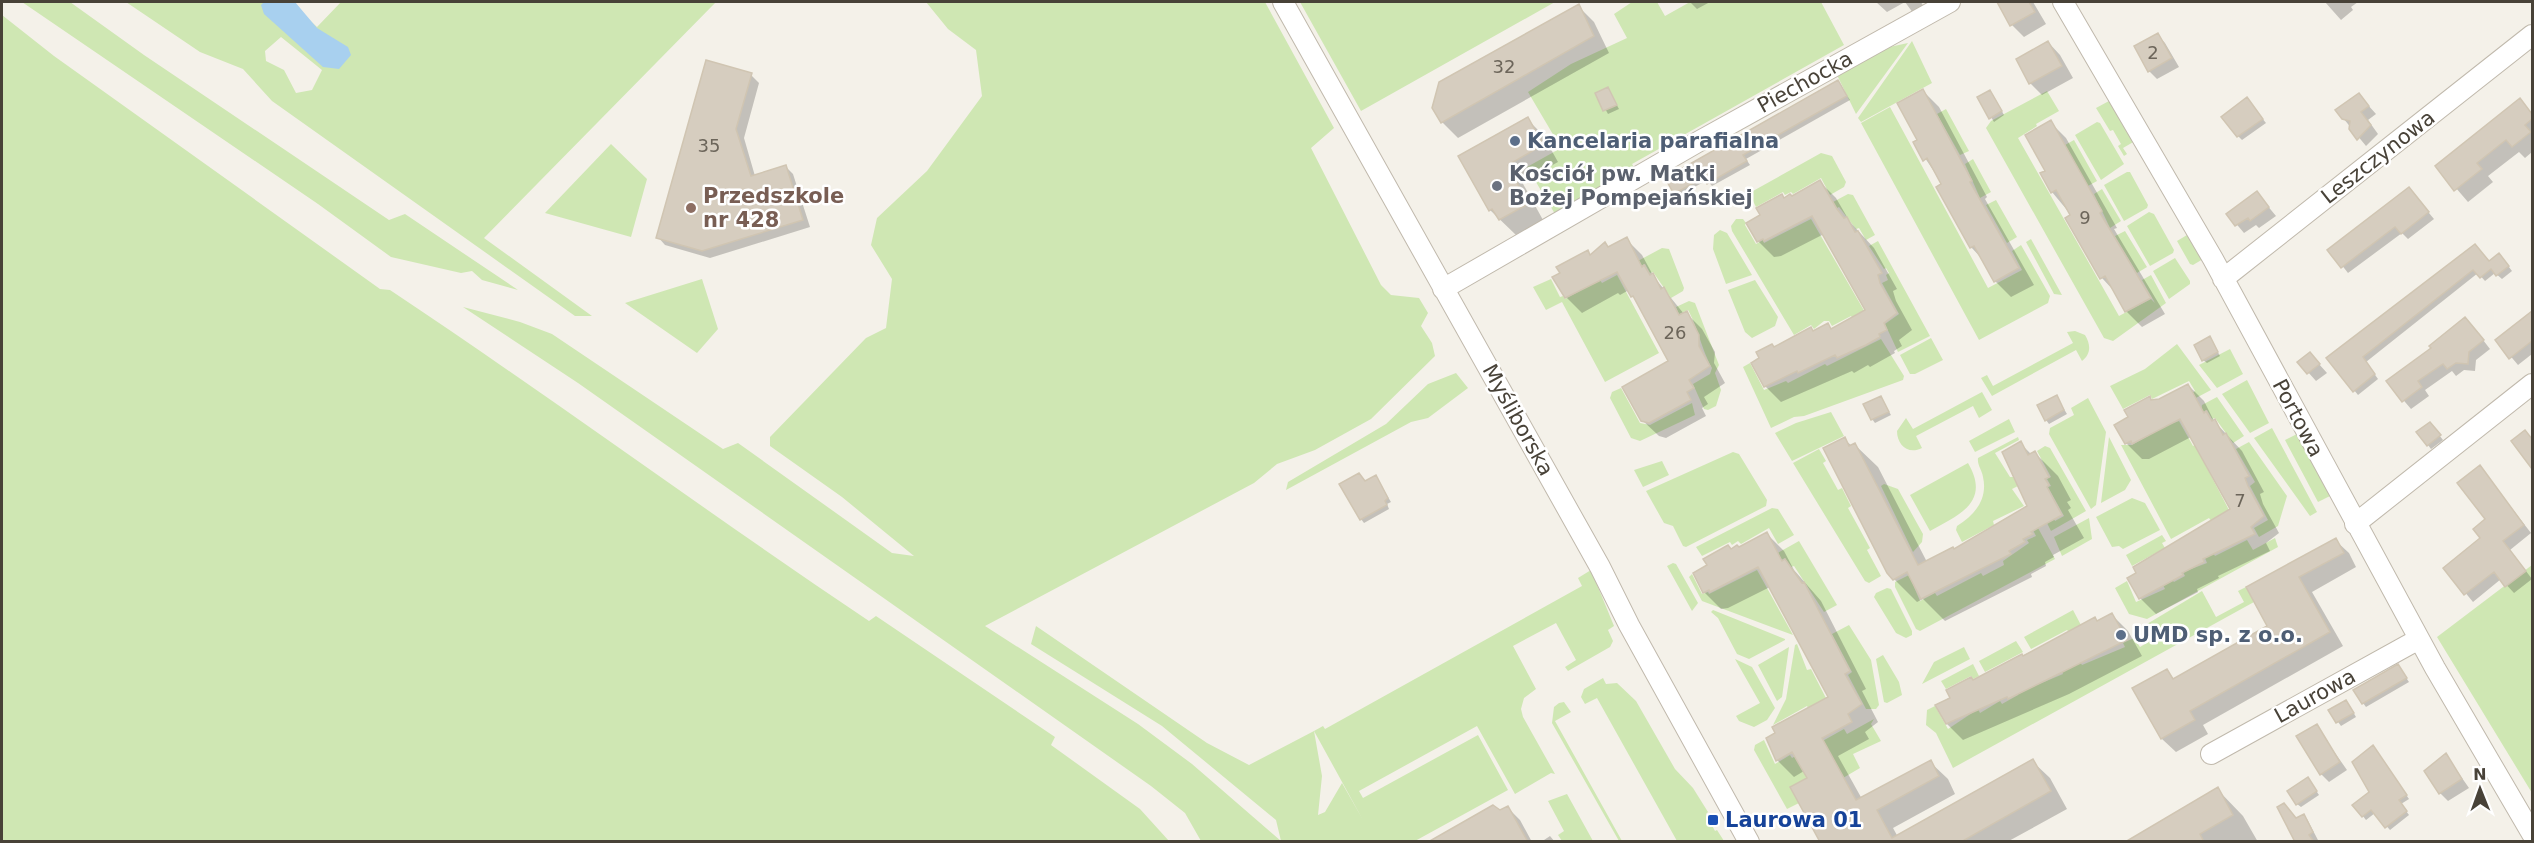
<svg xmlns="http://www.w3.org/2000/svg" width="2534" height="843" viewBox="0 0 2534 843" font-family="'DejaVu Sans',sans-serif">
<rect width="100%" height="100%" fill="#f4f1e9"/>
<path fill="#cfe7b3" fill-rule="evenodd" d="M22,2h48l74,53 245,165 16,-6 113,76 -36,-10 -10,-9 -11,2 -70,-16 -73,-53z
M126,2h164l27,25 24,-25h375l-232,236 108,78h-17l-303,-215 -29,-32 -43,-17zM281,37l41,33 -10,20 -16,3 -12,-23 -18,-9 -1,-10z
M926,2h339l69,126 -23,20 70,137 10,10 28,3 9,15 -7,13 11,17 3,13 -64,63 -56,31 -38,14 -23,19 -269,143 153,98 54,40 89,77 -5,-21 -114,-94 -131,-82 5,-18 171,117 42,22 65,-34 8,45 -4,39 7,-3 17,-29 21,37 -49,-89 9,-5 2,3 257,-143 -4,-8 13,-8 23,56 -6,4 5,11 -3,6 -42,24 -3,-4 11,-7 -20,-37 -43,23 23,43 -12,9 -3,11 2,8 32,57 -4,-1 -36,21 -38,-68 -118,65 4,7 115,-63 30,55 -93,51h-214l-16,-28 -34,-27 -573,-403 -115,-76 57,15 32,12 171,115 15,-6 154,110 22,3 -72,-59 -72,-51v-9l96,-99 20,-10 6,-49 -21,-34 6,-27 50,-47 55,-75 -6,-46 -28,-21z
M1300,2h255l-194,109z
M1632,2h25l8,14 25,-14h131l23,43 -212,119 6,10 -80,45 -31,-52 34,-19 -33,-56 43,-28 56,-26 -13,-24z
M2,15l52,41 326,233 10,1c162,108 318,223 479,331l7,-5 179,121 -4,8 89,64 29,32h-1167z
M1912,41l20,42 -71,39 -3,-4z
M1908,43l-52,71 -19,-39 43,-26z
M2047,91l12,20 -23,13 1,2 -19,12 101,178 32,-17 4,4 -13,-23 9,-5 15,28 -53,38 -9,-3 -118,-210 5,-7z
M2109,101l4,1 22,39 -12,7 4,6 -3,2 -6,-10 3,-2 -8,-14 -3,1 -14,-23z
M1890,107l98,181 34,-18 -10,-19 9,-6 29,51 -2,7 -69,37 -118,-217z
M1946,109l23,42 -9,4 -23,-41z
M2097,122l3,1 24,41 -23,16 -26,-45z
M2074,140l23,41 -9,5 -23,-41z
M611,144l36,35 -16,58 -86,-24z
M1821,153l11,3 14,26 -2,5 -14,8 -9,-17 -28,16 -2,-2 -6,3 -2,-3 -27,15 -4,-8 1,-8z
M1973,159l18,33 -11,6 -15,-34z
M2127,172h3l18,33 -1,3 -23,13 -20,-36z
M2102,189l19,32 -11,7 -16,-34z
M1848,194l5,1 22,40 -9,5 -7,-12 -3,1 -17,-22 -6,3v-8z
M1996,200l21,37 -10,6 -21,-38z
M2149,212l5,2 20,36 -1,3 -23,13 -23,-40z
M1736,219h7l3,4 -1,2 11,19 7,-4 1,3 47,-24 55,95 -12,6 -3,-4 -19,10 -3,-5h-5l-10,8 -3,-4 -17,10 -62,-104 -1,-5z
M1720,230l7,3 25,42 -26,9 -13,-35 1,-14z
M2125,231l22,36 -10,6 -22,-37z
M2187,235l16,24 -10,6 -3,-1 -13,-23z
M2031,239l31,56 -8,-1 -28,-52z
M1878,241l52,95 -32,16 -13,-28 14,-10 -17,-31 6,-3 -2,-5 3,-2 -3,-5 -2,1 -15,-23z
M1662,248l7,1 15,39 -1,3 -12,7 -18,-26 -3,1 -5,-9 -7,3 -2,-5z
M2175,258l15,23v3l-21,15 -16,-28z
M1617,275l42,78 -54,29 -43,-80 -16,8 -13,-23 18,-8 9,18 3,-1 2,3 35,-19 2,3z
M702,279l16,50 -21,24 -72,-50z
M1755,280l23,37 -3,9 -23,12 -7,-6 -17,-42z
M1689,301l6,2 24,62 -4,8 6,17 -5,16 -8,4 -4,-1 -11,-25 17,-10 2,-6c-12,-22 -12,-36 -24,-58l-9,4 -3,-7z
M2067,332l8,-1 10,4c6,10 6,19 -3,26l-6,-11 -84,46 -11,-18 6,-3 6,11 80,-43z
M1931,338l12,22 -28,14h-5l-10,-19z
M1881,339l23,37 -1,4 -99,36 -10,1 -23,11 -28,-61 7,-4 14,27 22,-9 2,2 37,-19 2,2z
M2177,344l34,46 -17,9 -3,-5 4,-3 -6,-10 -37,18 -2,-4 -27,14 -13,-23 35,-17z
M2230,349l13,25 -26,14 -18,-23z
M1456,373l12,15 -40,30 -17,4 -125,68 2,-8 98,-58 42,-40z
M2247,380l22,43 -19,10 -28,-39z
M1621,388l19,35 10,2 42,-22 3,12 -55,26 -9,-3 -21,-40 2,-6z
M1982,392l10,18 -13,8 -6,-12 -57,30 6,12c-14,7 -25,-3 -25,-17l9,-13 7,11z
M2217,397l27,39 -11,7 -18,-25 -3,1 -5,-9 -6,3 1,-8z
M2088,398l18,34 -10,73 -5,4 -42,-75 1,-6 24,-13 -3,-7z
M1831,412l13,24 -52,25 -17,-28 21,-10z
M2009,419l6,13 -40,20 -6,-11z
M2179,421l14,25 2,-1 35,67 -18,10 -3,-4 -38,21 -50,-94h11l16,-9 -1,-3z
M2272,428l45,84 -7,4 -56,-78z
M2297,434l33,62 -12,6 -33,-62z
M2018,437l1,3 -24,13 15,24h3l5,9 -6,3 12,17 -31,15 1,4 -32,17 -6,-12 1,-4c18,-11 31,-27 26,-49 -1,-7 -6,-12 -5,-19z
M2109,437l22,43 -6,10 -24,13z
M2249,442l38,54 -9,30 -19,11 -5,-9 14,-8 -18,-34 5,-4 -19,-33z
M2045,446l5,2 36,63 -35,20 -5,-10 7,-4 2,4 9,-5 -16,-29 3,-1 -4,-7 4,-2 -14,-26z
M1819,449l7,12 -3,2 15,27 4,-2 9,18 -3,2 22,40 -3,2 14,26 -12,7 -4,-2 -72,-118z
M1733,452l6,2 28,46 -1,6 -80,41 -3,-1 -10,-20 -9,-3 -18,-32z
M1662,461l7,14 -26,12 -9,-17z
M1968,463c23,39 -9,52 -38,68l-20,-36z
M1884,484l14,5 25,45 -1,8 -9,10 -32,-66z
M2132,498l13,5 15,27 -37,19 -4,-3 -7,1 -16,-30z
M1772,508l6,1 16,26 -16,9 -9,-16 -28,16 -3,-3 -6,4 -2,-3 -28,14 -6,-9z
M2089,518l3,21 -30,17 -8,-19z
M2038,528l17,31 -135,72 -4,-2 -21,-42v-5l14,-7 11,26 15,-8 2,3 44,-23 2,3 21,-11 -1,-4 26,-18 -2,-3 9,-4 -3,-6z
M2162,535l4,6 -4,2 3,5 -33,18 -6,-11z
M2275,538l3,9 -131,72 -18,-5 -14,-26 12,-7 9,21 29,-13 -2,-4 9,-5 2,2 11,-6 -2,-4 24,-9 -2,-5 8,-5 2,3 32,-16 6,10z
M1799,541l38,64 -13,7 -30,-46 -3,1 -6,-9 -6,3 -3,-7z
M1673,563l3,1 22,39 -6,8 -25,-45z
M2532,565v228l-95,-156z
M1757,570l36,65 -91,-34 -13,-24 3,-3 10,20 6,-2 1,2z
M2246,587l8,15 -301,166 -17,-35 -10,-8 1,-15 8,-4 13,23 30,-20 2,4 20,-12 2,3 16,-9 -1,-3 19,-9 1,2 26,-11 -1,-3 18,-9 2,3 43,-18 -2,-4 11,-5 6,9 10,-6 -8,-14 60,-36 14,26 28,-15 -6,-11z
M1887,588l4,1 21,42v4l-6,3 -10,-5 -22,-36 2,-4z
M1713,610l72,29v1l-36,19 -12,-5 -19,-36 -7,-6z
M2073,610l9,17 -12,6 -3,-3 -36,19 -7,-12z
M1849,625l22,35 8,45 -3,4h-10l-18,-34 4,-3 -20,-38z
M2016,641l7,11 -38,20 -6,-11z
M1797,644l10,26 4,-1 16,31 -18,10 -2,-4 -34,19 13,-26 9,-54z
M1789,647l-7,50 -5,4 -19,-36z
M1964,647l6,12 -48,25 12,-22z
M1883,655l16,27 3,13 -15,8 -3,-1 -8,-43z
M1735,659l17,8 23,41 -8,12 -13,7 -15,-6 -3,-5 24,-13z
M1973,664l6,12 -6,3 -2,-3 -25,13 -5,-8z
M1603,678l3,6 11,-1 19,18 39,68 18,19 15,24 -2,2 9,17 2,-1 7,11h-47l-80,-143 -12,6 -4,-7 3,-8z
M1564,702l7,10 -16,9 67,120h-3l-67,-118 2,-16 5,-4z
M1874,719l-3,5 10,17 -28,13 7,14 -17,10 -8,-16 -44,25 8,16 -12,6 -33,-59 1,-5 9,-5 11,24 15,-9 2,3 52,-29 3,5z
M1567,794l26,47h-31l-4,-6 6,-4 -16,-30z"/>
<path fill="#a8d0ef" d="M264,2h31l22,26 31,19 3,8 -12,14 -16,-2 -59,-53 -3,-9z"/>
<path fill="#0003" d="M1690,2h20l-13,7z
M1876,2h45l5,9 -10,6 -11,-15 -18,10z
M1998,2h35l13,22 -22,13 -12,-12z
M2325,2h33l-7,5 2,3 -12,10z
M1578,6l16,16 15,31 -151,85 -16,-16z
M2158,35l7,8 14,24 -22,12 -8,-8z
M2048,42l12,13 13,23 -31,17 -12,-12z
M751,75l8,8 -15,55 11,38 30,-10 8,8 17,53 -100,31 -45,-13 -7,-8z
M1838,82l12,18 -104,59 4,6 -38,21 -5,-6 -28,16 -4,-3z
M1608,89l11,20 -11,5 -11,-20z
M1923,91l16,16 48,90 -2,2 49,86 -23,12 -16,-16 -12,-21 -12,-13 -28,-62 -28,-42 4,-2z
M1993,95l11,20 -10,7 -15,-25z
M2359,95l17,19 -8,6 10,14 -12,12 -23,-28z
M2520,100l12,13v39l-7,6 -6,-6 -31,24 5,6 -25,20 -31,-36z
M2250,103l16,20 -24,17 -4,-4z
M1527,119l16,16 15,27 -36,20 21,38 -27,15 -26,-25 -30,-54z
M2050,122l16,16 51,90 -3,1 51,85 -23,13 -16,-16 -12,-20 -12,-13 -35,-59 5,-3 -20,-24 -5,-21z
M1820,182l16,16 14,24 24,26 23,41 -4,2 3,10 16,29 -13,10 3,6 -8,5 1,2 -25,14 -2,-2 -14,8 -2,-2 -71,31 -16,-16 -4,-27 14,-10 52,-24 5,5 35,-20 -43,-76 -43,22 -7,1 -16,-16 26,-42 8,-1z
M2257,193l19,23 -17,12 -3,-3 -12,8 -16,-19z
M2414,195l20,24 -26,20 -6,-6 -54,40 -18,-23z
M1626,239l16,16 12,22 30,37 2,-1 16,16 13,23 -1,11 11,20 -21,14 4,7 -6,4 4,8 -40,22 -7,-2 -17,-16 28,-58 -32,-60 -9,-12 -9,5 -2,-2 -36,20 -16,-16 21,-45 4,4 14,-12 4,4z
M2475,246l14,16 14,-3 9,12 -10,8 -7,-6 -10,8 -7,-8 -112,89 12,17 -20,16 -30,-37z
M2532,313v41l-14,11 -21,-25z
M2473,327l17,22 -14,11 -1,11 -11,-1 -8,6 -4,-5 -27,19 4,6 -18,13 -23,-27 45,-33z
M2210,338l10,18 -13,7 -4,-3z
M2310,354l17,19 -11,8 -17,-19z
M2188,385l16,16 10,20 28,30 22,41 -4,2 3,10 16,29 -13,10 4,8 -52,25 1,2 -22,11 1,3 -42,22 -16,-16 92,-89 -41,-72 -42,22h-7l-16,-16 4,-25 19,-20 4,4 7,-2z
M2056,396l11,18 -18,10 -3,-4z
M1881,398l10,17 -16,8 -3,-4z
M2433,427l10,13 -12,9 -3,-4z
M1844,439l8,7 3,-1 23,22 49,95 27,-11 75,-44 -9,-64 12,12 3,-2 23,23 13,24 -4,2 4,6 -3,2 16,28 -31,17 1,2 -9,5 1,4 -15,8 1,3 -87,44 -22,-22 -6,3 -23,-23z
M2480,467l51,66 -21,17 22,29 -18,14 -13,-14 -28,23 -28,-34 37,-29 5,-19z
M1376,477l15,25 -4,2 2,5 -25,14 -3,-4 4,-36z
M1767,534l17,17 10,19 27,31 45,88 -4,2 16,31 -13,10 4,7 -31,17 24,43 68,-37 18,17 7,15 -62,34 5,9 134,-76 18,17 17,31 -60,33h-185l-13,-63 -5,-8 -10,6 -17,-17 53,-63 -60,-110 -42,21 -7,1 -17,-17 27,-42 8,-1z
M2335,540l14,13 7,14 -44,25 31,54 -140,79 5,9 -32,18 -14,-13 -28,-50 33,-18 8,9 94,-53 -21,-39z
M2112,615l16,16 14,25 -73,38 -106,46 -16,-16 -10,-18 36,-25 122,-62 3,3z
M2398,666l11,16 -43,25 -3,-4z
M2349,705l7,12 -15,9 -11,-15z
M2316,726l31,44 -18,12 -8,-8z
M2376,751l33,48 -8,5 8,11 -19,15 -15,-17 -9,7 -11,-14 16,-13z
M2446,755l23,33 -21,13 -8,-8z
M2311,783l8,12 -18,12 -4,-3z
M2217,789l26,27 15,26h-131z
M1508,808l12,12 12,22h-100z
M2303,816l4,3 12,23h-22z
M1550,836l5,6h-14z"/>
<path fill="#d6cdbf" stroke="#d0c5b2" stroke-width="1.5" d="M1997,2h32l6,10 -25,14z
M1579,4l15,32 -153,87 -9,-15 7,-26z
M2158,33l14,25 -24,14 -14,-26z
M2048,41l14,25 -33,18 -13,-25z
M706,60l46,13 -16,56 15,47 35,-11 17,55 -101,31 -46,-13z
M1838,80l9,16 -104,59 4,6 -40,23 -3,-7 -30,17 -9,-16z
M1608,87l9,18 -14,6 -8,-18z
M1923,89l49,92 -2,1 49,86 -25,14 -20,-36 -4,2 -34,-61 5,-3 -14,-26 -4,3 -10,-19 4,-2 -20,-37z
M1990,90l12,21 -13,8 -12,-22z
M2359,93l10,13 -8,6 10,13 -14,15 -8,-11 1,-8 -8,-2 -7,-9z
M2247,97l16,22 -26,18 -16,-20z
M2520,98l12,16v5l-7,6 6,7 -19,15 -6,-7 -29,23 5,6 -28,22 -19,-25z
M1528,117l15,28 -35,20 20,39 -29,16 -7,-11 -3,2 -31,-55z
M2051,120l51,91 -2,2 51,85 -26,14 -20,-36 -5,3 -35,-61 5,-3 -14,-25 -5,3 -11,-20 5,-2 -20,-36z
M1820,180l17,29 7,9 3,-1 8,15 3,-1 24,42 -4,2 2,8 17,30 -13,10 3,7 -8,4 1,3 -14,8 -29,13 -2,-3 -37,18 -1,-2 -33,16 -13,-24 8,-5 -3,-6 16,-8 2,3 37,-20 2,4 15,-8 3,6 34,-19 -53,-94 -48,25 -1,-2 -6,3 -11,-19 14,-8 -4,-7 26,-14 2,4 6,-4 2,2z
M2409,187l20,25 -28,22 -6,-7 -54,41 -14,-18z
M2257,191l12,16 -19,14 -2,-3 -13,8 -9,-12z
M1627,237l15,30 2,-2 6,10 3,-2 8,16 3,-2 15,28 8,-4 12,24v11l11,20 -21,14 5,8 -7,4 4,8 -42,23 -8,-2 -19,-34 46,-26 -35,-65 -2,1 -14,-25 -52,26 -13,-21 8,-4 -4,-6 32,-17 2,5 15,-13 3,5z
M2475,244l14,17 10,-8 10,13 -13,10 -5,-7 -11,9 -7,-8 -110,87 12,17 -22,18 -27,-34z
M2532,311v30l-23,18 -14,-19z
M2465,317l19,23 -15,12 -1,12 -12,-1 -9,6 -4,-5 -25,17 4,6 -20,15 -16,-21 45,-33 -2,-2z
M2210,336l8,16 -16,9 -8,-16z
M2310,352l10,12 -13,10 -10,-12z
M2188,384l16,29 2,-2 6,10 3,-2 8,16 3,-2 23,43 -4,2 3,8 16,30 -13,11 4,7 -52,25 1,3 -22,11 1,2 -44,24 -12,-21 9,-5 -3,-6 97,-58 -50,-90 -48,25 -1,-3 -6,3 -11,-19 14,-8 -4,-7 26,-14 1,4 8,-1z
M2057,395l7,15 -19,11 -8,-16z
M1881,396l8,16 -18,8 -8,-16z
M2430,422l11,13 -14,11 -11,-14z
M2525,430l7,9v30l-21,-28z
M1845,437l4,9 6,-3 63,122 35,-18 1,2 73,-43 -25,-54 19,-11 7,14 7,-4 14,26 -4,2 4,6 -2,2 15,28 -31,17 2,2 -10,5 2,3 -16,9 2,3 -90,45 -14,-27 -14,8 -6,-7 -64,-125z
M2480,465l44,60 -21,16 23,30 -21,16 -11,-15 -30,23 -21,-27 37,-30 -7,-9 12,-10 -28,-36z
M1359,473l6,8 11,-6 12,23 -3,3 2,4 -27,15 -21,-36z
M1767,532l15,29 3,-2 17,24 2,-1 46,89 -5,3 17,30 -14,10 4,8 -30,16 34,62 75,-40 8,16 -62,34 15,28 141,-79 18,32 -90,51h-141l-30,-55 17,-9 -15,-26 -16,9 -10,-23 9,-5 -3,-6 56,-30 -70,-130 -48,25 -1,-2 -6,3 -10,-20 14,-8 -4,-6 25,-14 3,4 6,-4 2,2z
M2336,538l8,15 -45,24 31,55 -140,79 5,9 -34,19 -29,-51 35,-19 6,10 94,-53 -21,-39z
M2112,613l15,27 -119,59 -1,-2 -61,27 -11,-19 15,-7 -4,-8 25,-13 2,3 49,-26 1,2 72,-39 2,4z
M2398,664l9,14 -45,26 -9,-14z
M2346,700l8,13 -18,10 -8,-13z
M2317,724l23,38 -20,13 -24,-39z
M2373,745l34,50 -8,5 8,11 -22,17 -14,-18 -9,7 -10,-12 17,-13 -17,-30z
M2446,753l16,26 -23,15 -15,-23z
M2308,777l9,14 -21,14 -9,-14z
M2218,787l15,28 -33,19 4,8h-79z
M2284,803l12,15 8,-4 9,18 -4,3 5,7h-19l-18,-35z
M1493,805l7,5 8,-4 20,36h-100z"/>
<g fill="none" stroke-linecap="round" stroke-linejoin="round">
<g stroke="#c0b9ac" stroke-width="22">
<path id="minor" d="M1283,2l317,565 29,58 120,217
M2063,2l150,257 222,409 97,166
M2223,279l309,-244
M1443,289l253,-146 254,-141
M2355,524l177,-140
M2211,754l208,-115"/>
</g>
<use href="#minor" stroke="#fff" stroke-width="20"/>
</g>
<g fill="#5c6f8a" stroke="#fff" stroke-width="2">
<circle cx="1515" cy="141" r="6"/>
<circle cx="2121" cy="635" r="6"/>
</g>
<circle fill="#6b7280" stroke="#fff" stroke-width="2" cx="1497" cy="186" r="6"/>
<circle fill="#8d6e63" stroke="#fff" stroke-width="2" cx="691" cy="208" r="6"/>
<rect fill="#1a4fb4" stroke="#fff" stroke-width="2" x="1707" y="814" width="12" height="12" rx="3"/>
<g text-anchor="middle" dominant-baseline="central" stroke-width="5" stroke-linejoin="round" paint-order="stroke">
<g font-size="18" fill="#6c655a">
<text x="2153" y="52">2</text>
<text x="1504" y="66">32</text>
<text x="709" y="145">35</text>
<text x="2085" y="217">9</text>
<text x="1675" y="332">26</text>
<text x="2240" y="500">7</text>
</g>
<g font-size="21" fill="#484238" stroke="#fff">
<text transform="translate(1805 82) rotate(-29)">Piechocka</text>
<text transform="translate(2378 157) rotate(-38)">Leszczynowa</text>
<text transform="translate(2298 418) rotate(62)">Portowa</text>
<text transform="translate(1518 420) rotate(61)">Myśliborska</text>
<text transform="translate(2315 696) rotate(-29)">Laurowa</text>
</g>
<g font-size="21" font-weight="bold" fill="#4e5e75" stroke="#fff" text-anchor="start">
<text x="1527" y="141">Kancelaria parafialna</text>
<text x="2133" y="635">UMD sp. z o.o.</text>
</g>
<g font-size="21" font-weight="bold" fill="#5b616d" stroke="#fff" text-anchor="start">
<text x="1509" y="174">Kościół pw. Matki<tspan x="1509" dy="24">Bożej Pompejańskiej</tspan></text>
</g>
<g font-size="21" font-weight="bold" fill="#785e54" stroke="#fff" text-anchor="start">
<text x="703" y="196">Przedszkole<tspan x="703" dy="24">nr 428</tspan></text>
</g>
<g font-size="21" font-weight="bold" fill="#164399" stroke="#fff" text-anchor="start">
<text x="1725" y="820">Laurowa 01</text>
</g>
</g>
<rect width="2534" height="843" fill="none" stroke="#484238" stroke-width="6"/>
<g transform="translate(2480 789) rotate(359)" stroke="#ffffff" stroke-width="4.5" paint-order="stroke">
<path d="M0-4.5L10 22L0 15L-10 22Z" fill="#484238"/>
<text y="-9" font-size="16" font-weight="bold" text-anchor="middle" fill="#484238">N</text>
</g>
</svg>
